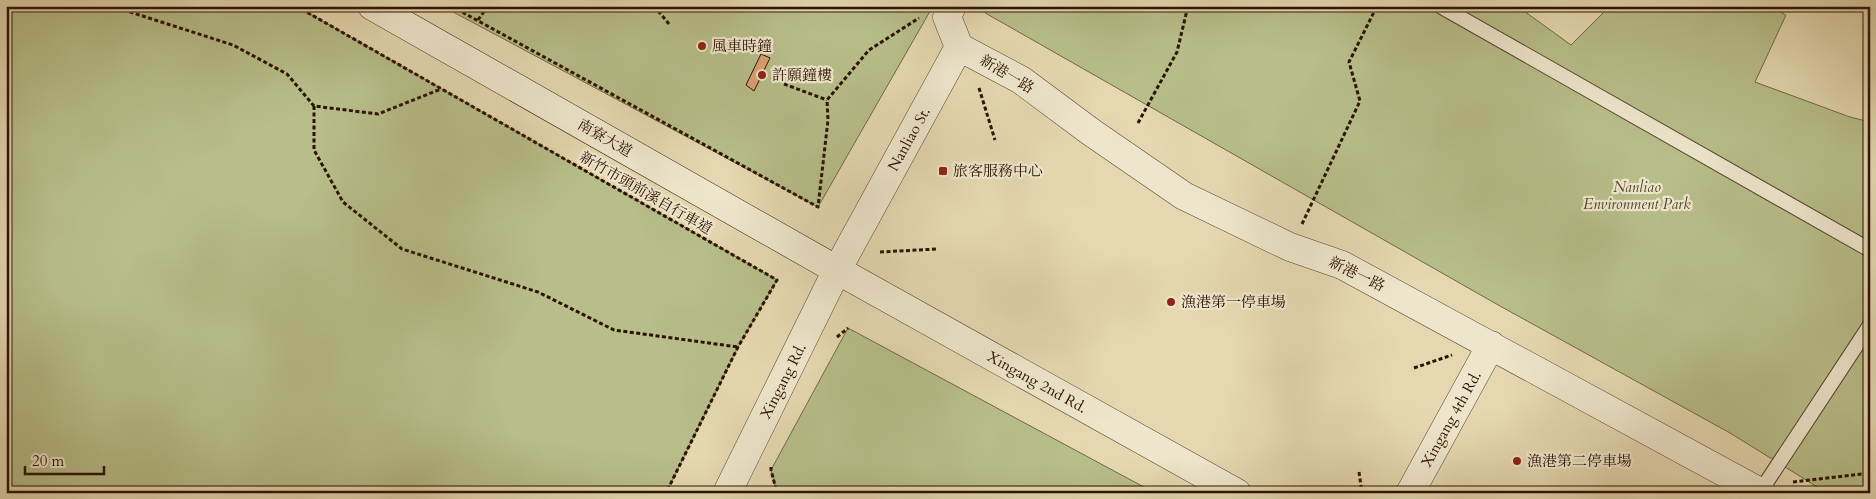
<svg xmlns="http://www.w3.org/2000/svg" width="1876" height="499" viewBox="0 0 1876 499" font-family="Cardo,'Noto Serif TC',serif">
<rect width="100%" height="100%" fill="#e5d8b0"/>
<filter id="stains"><feTurbulence type="fractalNoise" baseFrequency=".004" numOctaves="4"/><feColorMatrix values="0 0 0 0 .2 0 0 0 0 .09 0 0 0 0 .02 0 0 0 .5 -.17"/></filter>
<radialGradient id="worn" r=".72"><stop offset=".6" stop-color="#630" stop-opacity="0"/><stop offset="1" stop-color="#630" stop-opacity=".3"/></radialGradient>
<path fill="#b7be8a" stroke="#716846" d="M6,6h290l481,274 -39,67 -72,146h-660z
M442,6h491l-115,201z
M973,6h544l54,39 39,-39h157l19,9 -31,67 95,35 20,5v371h-43l-97,-60 -230,-127z
M848,328l307,165h-378l-6,-23z"/>
<path fill="#dea074" stroke="#2b1202" d="M761,54l9,4 -16,33 -8,-6z"/>
<g fill="none" stroke-linecap="round" stroke-linejoin="round">
<g stroke="#5a442e" stroke-width="16">
<path id="lane" d="M1440,6l430,244
M1760,492l110,-167"/>
</g>
<g stroke="#5a442e" stroke-width="29">
<path id="street" d="M952,6l-5,11 12,30
M959,47l62,33 70,52 93,64 106,51 52,18 420,228
M837,270l400,223
M727,493l110,-223 122,-223
M1410,493l81,-148"/>
</g>
<g stroke="#2b1202" stroke-width="29">
<path id="secondary" d="M372,6l465,264"/>
</g>
<path stroke="#2b1202" stroke-width="3" stroke-dasharray="4 2.5" stroke-linecap="butt" d="M118,6l9,5 106,34 54,29 27,32 64,8 63,-25
M296,6l481,274 -39,67 -72,146
M451,6l367,201 10,-87 -1,-20 42,-50 50,-32
M654,6l15,18
M478,20l10,-14
M784,84l43,16
M979,88l16,52
M314,106v44l29,52 59,47 136,43 76,38 124,17
M1138,123l39,-71 11,-46
M1302,224l58,-123 -11,-39 28,-56
M880,252l57,-3
M837,337l11,-9
M1414,368l38,-13
M771,467v3l6,23
M1359,472l3,21
M1793,482l77,-9"/>
<use href="#lane" stroke="#eee6cc" stroke-width="14"/>
<use href="#street" stroke="#eee6cc" stroke-width="28"/>
<use href="#secondary" stroke="#eee6cc" stroke-width="28"/>
</g>
<g fill="#8f2418" stroke="#eee6cc" stroke-width="2">
<circle cx="702" cy="46" r="5"/>
<circle cx="762" cy="75" r="5"/>
<rect x="938" y="166" width="10" height="10" rx="2.5"/>
<circle cx="1171" cy="302" r="5"/>
<circle cx="1517" cy="461" r="5"/>
</g>
<g text-anchor="middle" dominant-baseline="central" stroke-width="4.5" stroke-linejoin="round" paint-order="stroke">
<g font-size="15" fill="#2b1202" stroke="#eee6cc" text-anchor="start">
<text x="712" y="46">風車時鐘</text>
<text x="772" y="75">許願鐘樓</text>
<text x="953" y="171">旅客服務中心</text>
<text x="1181" y="302">漁港第一停車場</text>
<text x="1527" y="461">漁港第二停車場</text>
</g>
<g font-size="15" fill="#2b1202" stroke="#eee6cc">
<text transform="translate(1007 74) rotate(31)">新港一路</text>
<text transform="translate(605 138) rotate(30)">南寮大道</text>
<text transform="translate(909 139) rotate(-61)">Nanliao St.</text>
<text transform="translate(646 193) rotate(30)">新竹市頭前溪自行車道</text>
<text transform="translate(1357 274) rotate(26)">新港一路</text>
<text transform="translate(783 381) rotate(-63)">Xingang Rd.</text>
<text transform="translate(1037 382) rotate(29)">Xingang 2nd Rd.</text>
<text transform="translate(1451 419) rotate(-61)">Xingang 4th Rd.</text>
</g>
<g font-size="15" font-style="italic" fill="#55462b" stroke="#eee6cc">
<text x="1637" y="187">Nanliao<tspan x="1637" dy="17">Environment Park</tspan></text>
</g>
</g>
<rect width="1876" height="499" fill="none" stroke="#e5d8b0" stroke-width="25"/>
<rect x="8" y="8" width="1861" height="484" fill="none" stroke="#2b1202" stroke-width="2.5"/>
<rect x="12" y="12" width="1851" height="474" fill="none" stroke="#2b1202"/>
<path d="M25 466v8h79v-8" fill="none" stroke="#2b1202" stroke-width="2.5"/>
<text x="32" y="466" font-size="15" fill="#2b1202" stroke="#eee6cc" stroke-width="4" paint-order="stroke">20 m</text>
<rect width="100%" height="100%" filter="url(#stains)"/>
<rect width="100%" height="100%" fill="url(#worn)"/>
</svg>
